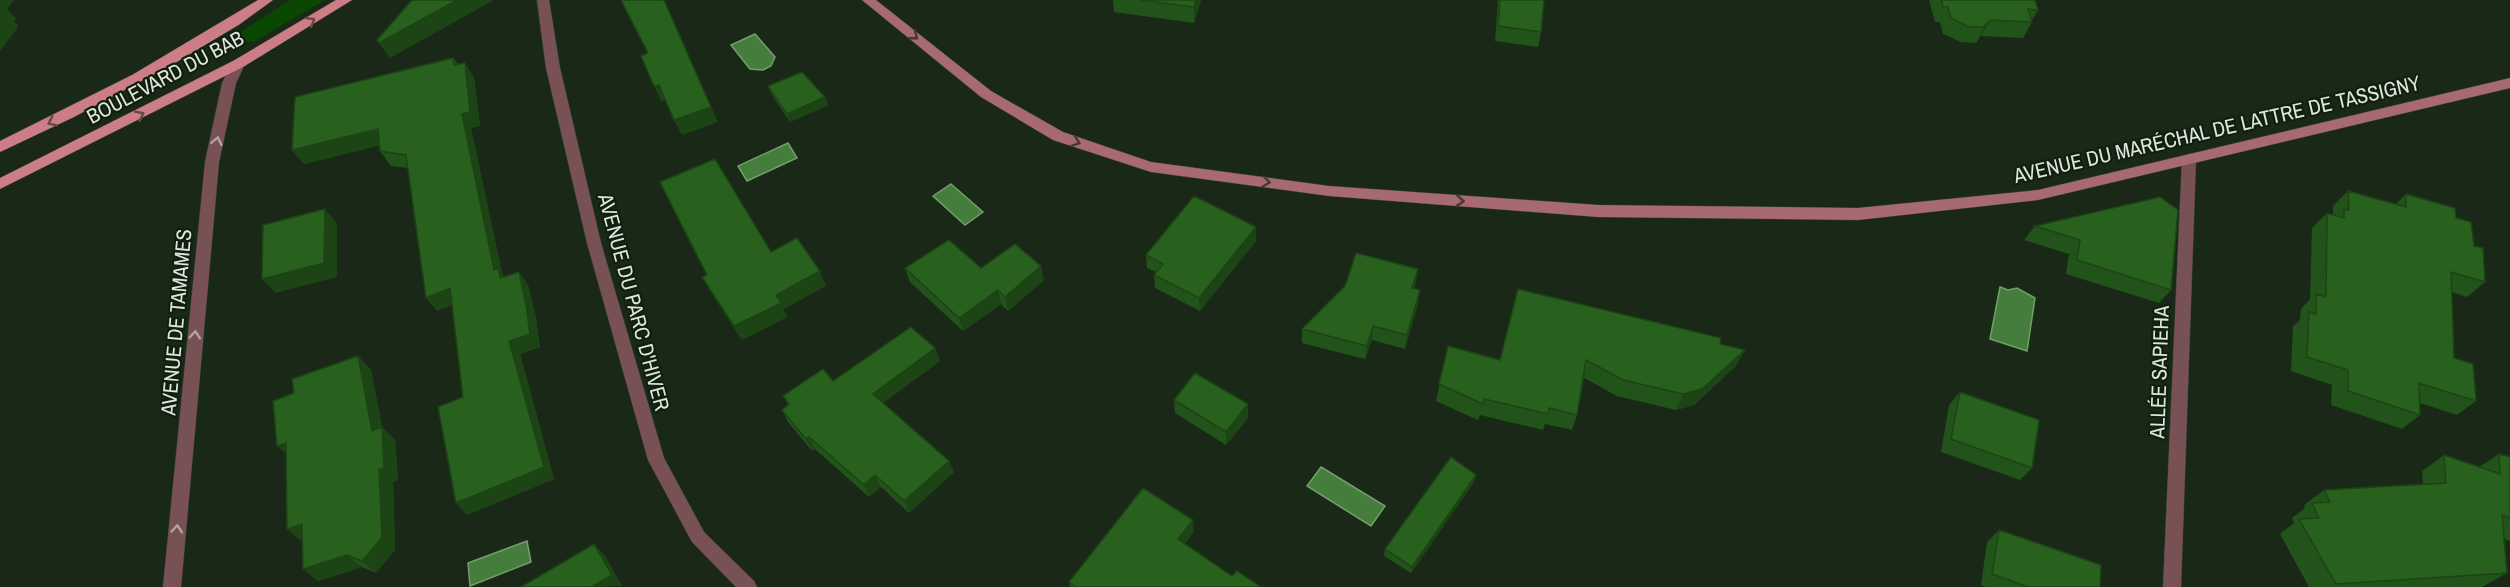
<svg xmlns="http://www.w3.org/2000/svg" width="2510" height="587" viewBox="0 0 2510 587" font-family="'Archivo Narrow',sans-serif">
<rect width="100%" height="100%" fill="#1a2818"/>
<path fill="#0a4700" d="M290,0h35l-71,42 -26,-2z"/>
<path fill="#457e3c" stroke="#739e6c" stroke-width="1.5" d="M755,34l20,23 -4,9 -8,4 -13,-1 -19,-24z
M788,143l9,15 -50,23 -9,-15z
M951,184l32,28 -18,13 -32,-29z
M2000,287l8,3 9,-2 18,10 -8,53 -37,-12z
M1321,467l64,39 -14,20 -64,-40z
M527,541l4,21 -61,24 -2,-23z"/>
<g fill="none" stroke-linecap="round" stroke-linejoin="round">
<g stroke="#354333" stroke-width="1">
<path id="street" d="M537,0h12l11,68 41,175 63,215 40,74 50,49 3,6h-21l-44,-45 -44,-82 -61,-217 -41,-175z
M238,59l7,5 -9,19 -17,79 -38,425h-18l42,-425 17,-79 11,-22z
M2189,154l7,5 -15,428h-18l19,-428z"/>
</g>
<g stroke="#354333" stroke-width="1">
<path id="secondary" d="M862,0h14l115,91 72,41 88,30 178,24 269,19 260,3 180,-18 472,-112v10l-472,112 -180,20 -260,-3 -269,-21 -178,-24 -98,-32 -72,-43z"/>
</g>
<g stroke="#354333" stroke-width="1">
<path id="primary" d="M258,0h15l-33,24 -65,39 -101,54 -74,35v-11l132,-66z
M336,0h16l-109,67 -243,122v-11l233,-117z"/>
</g>
<use href="#street" fill="#785155" fill-rule="evenodd"/>
<use href="#secondary" fill="#a76a70" fill-rule="evenodd"/>
<use href="#primary" fill="#cc7d85" fill-rule="evenodd"/>
</g>
<path fill="#22531a" d="M1113,0h88l-7,23 -80,-11z
M1498,0h46l-3,32 -3,15 -43,-6z
M1929,0h106l3,10 -6,10v2l-9,16 -42,-2 -5,7 -15,-1 -18,-8 -3,-12h-5z
M453,58l5,6 16,13 6,49 -9,2 31,145 2,4 24,8 8,33 4,29 -20,7 34,125 -87,36 -11,-12 7,-106 -11,-92 -15,6 -29,-143 -17,-2 -11,-15v-6l-76,19 -12,-14z
M768,86l57,11 3,8 -38,17 -18,-27z
M2348,191l48,13 10,-10 50,24 18,28 11,36 -18,15 -15,-5 2,66 22,43 -19,14 -37,-12v12l-18,14 -71,-24 1,-20 -41,-14 2,-45 7,-6 1,-11 9,-10 2,-71 15,-15 6,2v-9z
M2178,210l-7,80 -12,13 -93,-29 3,-20 -45,-14 11,-14z
M1256,241l-56,70 -45,-23 -1,-13 2,-3 -9,-4 -1,-13z
M771,252l55,34 -43,23 4,8 -45,23 -32,-49 -8,-14z
M905,268h76l63,12 -36,31 -7,-7 -38,27 -53,-49z
M1418,269l-4,20 4,15 -13,45 -33,-9 -7,19 -63,-16v-14z
M1720,344l16,22 -42,39 -18,5 -59,-14 -33,-18 -7,37 -5,15 -27,-6 -2,6 -63,-15 -2,5 -42,-19 12,-55 52,14z
M935,348l5,13 -57,42 66,58 5,11 -45,41 -28,-26 -12,10 -54,-48 -3,2 -24,-29 -6,-12 6,-5 -5,-9 50,-15z
M358,356l13,14 11,57 13,13 3,40 -5,2 2,68 -19,23 -14,-6 -44,14 -15,-12 -1,-28 -15,-12 -1,-76 -9,-7 17,-53z
M1960,392l72,76 -12,12 -79,-28 8,-47z
M1174,400l74,4v14l-22,27 -51,-32z
M2499,454l11,3v84l-6,-2 3,34 -25,14h-173l-29,-53 14,-11 -2,-5 13,-10 -1,-3 20,-15 99,-6 -1,-13 22,-16 35,12z
M1474,482l-63,91 -27,-17 1,-7z
M1999,530l101,57h-114l-5,-2 6,-43z
M1194,532l-9,11 47,33 29,11h-191l-1,-5z"/>
<path fill="#1c4415" d="M0,0h14l-7,9 9,9 -2,3 5,5 -19,25z
M457,0h37l-104,58 -11,-15z
M664,0l54,122 -36,13 -8,-15z
M1196,0h5l-7,23v-16z
M1990,20l-9,16 -5,7 8,-16z
M465,63l9,14 6,49 -9,2 31,145 6,9 2,10 -16,-22 -32,-156z
M659,85l7,15 -5,1 -7,-15z
M825,97l3,8 -38,17 -3,-8z
M378,129l10,14 -84,21 -12,-14z
M325,209l12,14v54l-61,16 -14,-14z
M1256,227v14l-56,70 -1,-13z
M1041,266l3,14 -36,31 -3,-14z
M1418,269l-2,14 -6,19 2,-14z
M820,271l6,15 -43,23 4,8 -45,23 -8,-14 42,-31z
M519,272l9,13 8,33 4,29 -20,7 34,125 -87,36 -11,-12 53,-162z
M450,288l11,13 -24,10 -11,-13z
M998,290l3,14 -38,27 -4,-13z
M1420,290l-2,14 -13,45 2,-14z
M1373,326l-1,14 -7,19 2,-13z
M935,348l5,13 -62,46 -5,-13z
M1745,350l-9,16 -42,39 -18,5 7,-16z
M358,356l13,14 12,61 -1,-4 13,13 3,40 -5,2 2,68 -19,23 -14,-12 10,-130z
M1248,404v14l-22,27v-13z
M809,437l6,12 -3,2 -6,-12z
M286,443l6,16 -15,-13z
M949,461l5,11 -45,41 -5,-12z
M875,475l6,12 -12,10 -5,-12z
M1476,475l-2,7 -63,91 1,-6z
M1193,520l1,12 -15,18 -1,-11z
M302,524l1,17 -16,-12z
M594,544l11,12 17,30 -31,1z
M347,555l15,12 -44,14 -15,-12z"/>
<path fill="#28611e" stroke="#1c4415" stroke-width="1.5" d="M412,0h45l-78,43 -2,-3z
M621,0h43l47,107 -37,13 -15,-35 -5,1 -13,-30 7,-3z
M1140,0h56l-2,7z
M1500,0h44l-3,32 -43,-6z
M1941,0h94l3,10 -10,-1 4,13 -42,-2 -6,7h-15l-18,-9 -3,-11h-5z
M453,58l1,7 11,-2 5,49 -8,2 32,156 4,-2 2,10 19,-6 7,33 4,29 -21,7 35,126 -88,36 -18,-96 25,-10 -13,-109 -24,10 -20,-143 -26,-4 -2,-22 -86,21 3,-53z
M802,72l23,25 -38,17 -19,-28z
M715,159l56,93 26,-14 23,33 -44,24 5,8 -47,23 -32,-49 5,-2 -47,-93z
M2348,191l58,16v-13l49,14 1,10 15,4 3,24 9,2 2,34 -34,-10 3,86 19,6 3,37 -57,-18 1,32 -72,-24v-21l-41,-13 2,-45 7,2v-20l10,3 1,-84 17,5v-9l5,1z
M1194,196l62,31 -57,71 -45,-23 9,-11 -17,-9z
M2160,197l18,13 -7,80 -94,-30 3,-20 -45,-14z
M325,209l-1,54 -62,16 1,-54z
M949,240l32,28 34,-24 26,22 -36,31 -7,-7 -39,28 -54,-50z
M1356,253l62,16 -6,19 8,2 -13,45 -34,-9 -6,20 -65,-17 43,-43z
M1518,289l203,49 -1,6 25,6 -43,39 -19,5 -60,-14 -37,-20 -9,55 -28,-7 -1,6 -64,-15 -1,5 -44,-20 9,-38 52,14z
M911,327l24,21 -62,46 76,67 -45,40 -29,-26 -11,10 -55,-48 -3,2 -24,-29 7,-6 -6,-8 40,-27 10,12z
M358,356l14,75 10,-4 2,41 -5,1 3,69 -20,23 -15,-6 -44,14 -1,-45 -15,5 -1,-86 -9,3 -4,-45 21,-8 -2,-14z
M1195,373l53,31 -22,28 -52,-32z
M1960,392l79,28 -7,48 -81,-29z
M2499,454l11,3v61l-8,-3 5,58 -171,11 -37,-65 20,-1 -7,-15 18,-1 -6,-12 122,-7 -2,-28 56,19z
M1451,457l25,18 -64,92 -27,-18z
M1143,488l50,32 -15,19 54,37 5,-5 24,16h-185l-7,-5z
M1999,530l102,35 -1,22h-72l-36,-13z
M594,544l18,31 -21,12h-70z"/>
<defs><path id="oneway-chevron" d="M-2-3.5L2.5 0L-2 3.5" fill="none" stroke-width="1.6" stroke-linecap="round" stroke-linejoin="round" transform="scale(1.5)"/></defs>
<g stroke="#654944">
<use href="#oneway-chevron" transform="translate(311 21) rotate(-31)"/>
<use href="#oneway-chevron" transform="translate(140 115) rotate(-27)"/>
<use href="#oneway-chevron" transform="translate(52 122) rotate(154)"/>
</g>
<g stroke="#463931">
<use href="#oneway-chevron" transform="translate(914 36) rotate(38)"/>
<use href="#oneway-chevron" transform="translate(1076 142) rotate(19)"/>
<use href="#oneway-chevron" transform="translate(1266 182) rotate(8)"/>
<use href="#oneway-chevron" transform="translate(1460 201) rotate(4)"/>
</g>
<g stroke="#b0a49f">
<use href="#oneway-chevron" transform="translate(217 141) rotate(-78)"/>
<use href="#oneway-chevron" transform="translate(195 335) rotate(-85)"/>
<use href="#oneway-chevron" transform="translate(177 529) rotate(-85)"/>
</g>
<g text-anchor="middle" dominant-baseline="central" stroke-width="4.5" stroke-linejoin="round" paint-order="stroke">
<g font-size="21" fill="#dee7dc" stroke="#111f0f">
<text transform="translate(165 77) rotate(-28)">BOULEVARD DU BAB</text>
<text transform="translate(2217 129) rotate(-13)">AVENUE DU MARÉCHAL DE LATTRE DE TASSIGNY</text>
<text transform="translate(634 302) rotate(75)">AVENUE DU PARC D'HIVER</text>
<text transform="translate(176 322) rotate(-85)">AVENUE DE TAMAMES</text>
<text transform="translate(2159 372) rotate(-88)">ALLÉE SAPIEHA</text>
</g>
</g>
</svg>
